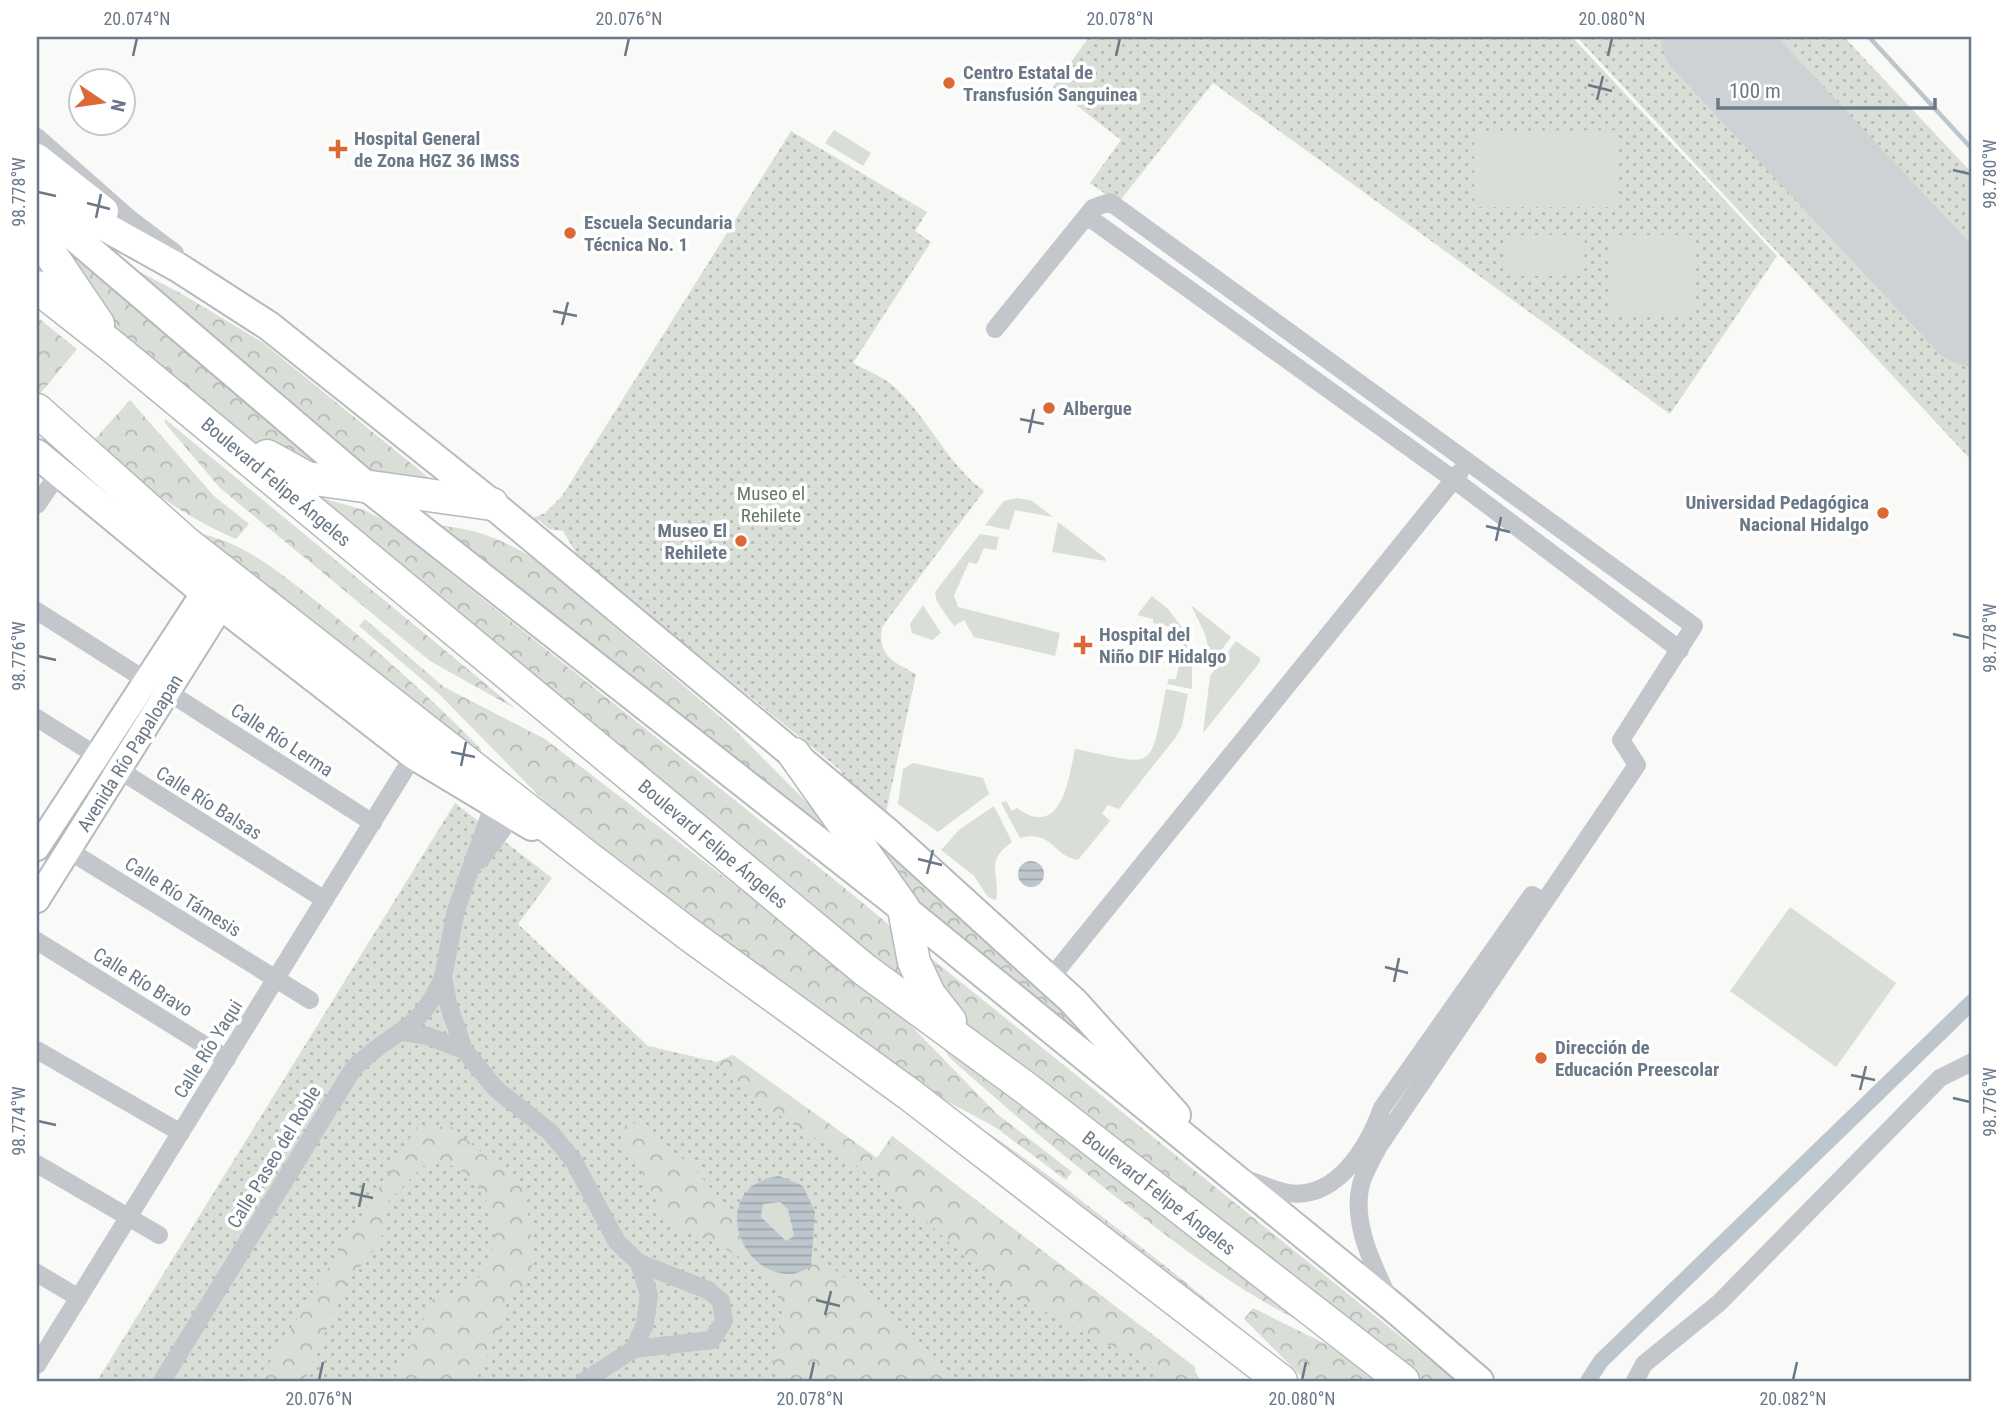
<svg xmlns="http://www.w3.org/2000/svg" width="2009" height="1418" viewBox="0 0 2009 1418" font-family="'Roboto Condensed',sans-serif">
<defs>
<pattern id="grass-dots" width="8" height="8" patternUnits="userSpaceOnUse" patternTransform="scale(1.75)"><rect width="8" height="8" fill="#d9ded6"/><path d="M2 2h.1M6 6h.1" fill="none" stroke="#b4b9b3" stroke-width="1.8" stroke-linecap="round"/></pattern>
<pattern id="forest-crowns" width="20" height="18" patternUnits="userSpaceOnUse" patternTransform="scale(1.75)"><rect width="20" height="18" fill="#d9ded6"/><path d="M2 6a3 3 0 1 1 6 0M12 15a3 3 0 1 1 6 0" fill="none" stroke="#b4b9b3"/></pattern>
<pattern id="water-rules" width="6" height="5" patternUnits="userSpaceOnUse" patternTransform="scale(1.75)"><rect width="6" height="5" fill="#bdc6cc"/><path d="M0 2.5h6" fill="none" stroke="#9ea6ab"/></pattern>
</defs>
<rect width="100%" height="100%" fill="#f9f9f7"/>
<path fill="url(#grass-dots)" d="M1089,37h483l205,219 -107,158 -457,-331 -95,120 -28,-20 31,-43 -68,-53z
M1577,37h93l302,322v102z
M1749,37h95l128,136v103z
M791,131l136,81 -12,19 16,11 -78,121c12,7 26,12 38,21 37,32 54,78 93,107l-102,136c-5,28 11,35 34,47l-31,143 -26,-21 -20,-27 -234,-190 -29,-26 -13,-22 -14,-2 -10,-9 -11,8 -9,-4 26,-11 17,-17z
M455,803l97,75 -34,46 130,122 69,16 16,-7 144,103 15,-22 303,231 1,14h-1099z"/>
<path fill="url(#forest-crowns)" d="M37,219l310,266 -73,-20 -159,-129z
M85,243l97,51 80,48 188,153 -47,4z
M37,317l40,32 -37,45 -3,-3z
M130,400l84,96 35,28 -13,15c-55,-24 -99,-56 -142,-99z
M165,419l351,290 -86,-48 -210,-173 -55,-65z
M294,490l70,20 20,10 457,365 46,38 15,22 28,63z
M434,525c40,3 69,14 102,35l196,167 126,127 -7,8z
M197,533c48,9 86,42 124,72 57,45 109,92 160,144l-1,4z
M365,619l79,68 101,52 348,268 103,106 76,59 -6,8 -71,-53 -84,-45 -364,-278 -109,-111 -79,-67z
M886,850l134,120 133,129 -226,-182 -46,-63z
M921,950l535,431h-43l-441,-350 -17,-16z
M940,1042l358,278c-63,-31 -117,-73 -173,-116 -60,-47 -119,-95 -176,-147z
M733,1055l144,103 15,-22 299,229 10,16h-33l-21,-23 -42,-14 -108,-58 -83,-76 -66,-51 -90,-57 -41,-40z
M951,1110c55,32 104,70 154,109 53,41 105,81 154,127z
M627,1118l64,47 44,51 9,31 48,28 18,-8 3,-14 31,24 113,104h-173l-12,-16 8,-30 2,-26 -12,-34 -55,-32 -42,-16 -15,-23 -22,-44 -14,-18z
M418,1125l33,2 74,61 9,72 -10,27 -15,4 -10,41 -25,49h-80l39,-82c16,-5 31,-8 44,-20 30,-26 16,-85 -13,-106 -7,-5 -16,-9 -24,-13l-17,6 -36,37 -3,29 -16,26 -21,23 -42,99 -47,1z
M1253,1308l75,37 49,36h-71l-62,-62z"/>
<path fill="#d9ded6" d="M834,130l37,23 -8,13 -38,-23z
M1617,130v77h-143v-76z
M1505,235h80l-1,41h-80z
M1612,235h80v82h-81z
M1018,498l14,3 21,16 -38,-7 -6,20 -24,-5 19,-24z
M1058,522l47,36 1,3 -54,-9z
M980,534l19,3 -3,13 -12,-2 -7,16 -8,-2 -15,33 4,12 102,26 -5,23 -81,-19 -10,-17 -10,6 -17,-24 -2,-10z
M1152,596l16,13 16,21 -31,-7v-4l-16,-4z
M923,605l18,28 -9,7 -20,-7 -2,-9z
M1191,605l40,32 -19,26 -7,-29z
M1185,637l7,26v26l-25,-5 2,-5h7z
M1236,641l24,17v4l-57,71 7,-57z
M1166,689l22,5 -6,32 -6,11 -57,72 -11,-4 -6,8 8,8 -32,39c-25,-4 -26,-31 -58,-22l-19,-35 5,-2 6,10 5,-3c45,33 52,-31 58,-59 84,17 74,24 91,-60z
M913,763l70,15 6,16 -51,38 -40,-28 5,-35z
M994,806l18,36c-29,20 -11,33 -16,58l-8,-3 -14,-21 -33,-26 19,-21z
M1790,907l106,76 -60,84 -106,-76z
M780,1202l8,7 6,27 -8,6 -25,-25 2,-13z"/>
<path fill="url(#water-rules)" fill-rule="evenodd" d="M1018 874a13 13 0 1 1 26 0a13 13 0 1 1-26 0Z
M779,1176l24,10 12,26 -4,55c-7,3 -14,7 -21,7 -55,0 -80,-89 -11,-98zM780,1202l8,7 6,27 -8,5 -25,-24 2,-13z"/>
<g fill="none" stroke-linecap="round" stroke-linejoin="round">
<path stroke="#bdc6cc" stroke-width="4.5" d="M1869,37l103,112"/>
<path stroke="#bdc6cc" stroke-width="16" d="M1588,1381l13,-20 371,-359"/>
<path stroke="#ced2d4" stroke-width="98" d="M1710,37l262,280"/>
<g stroke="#b5babf" stroke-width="28">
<path id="secondary" d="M37,848l167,-256
M37,900l185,-295"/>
</g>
<g stroke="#b6babe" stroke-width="32">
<path id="primary" d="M37,158l67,53
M39,190l140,78 90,58 223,178 396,329 185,168 103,114
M37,205l334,285 533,419 489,398 86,74
M37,454l167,138 210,163 118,71"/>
</g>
<g stroke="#b6b9bd" stroke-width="35">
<path id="highway" d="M37,234l61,90
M37,287l75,59 753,624 162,119 376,292
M37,410l148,132 401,314 105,80 218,158 372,287
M267,456l40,22 185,26
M794,754l110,155 10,53 15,32 21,27"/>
</g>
<path stroke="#c3c6ca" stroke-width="18" d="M37,137l93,82 45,34
M1087,216l366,263 227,171
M995,329l98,-121 17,-6 584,424 -73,114 16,25 -258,381c-6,11 -13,23 -17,35 -12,38 10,82 26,116
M37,505l21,-31
M37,611l110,70
M168,692l205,131
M37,718l288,182
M497,795l-41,115 -13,67 5,26 16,47 32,39 54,43 23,28 44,82 22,21 10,32 -4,29 -11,25 -50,32
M68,850l242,150
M480,860l25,-34 10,-22
M37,941l190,118
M1049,980l411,-508
M403,1032l25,4 36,14
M37,1050l144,83
M37,1164l122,71
M1246,1179c13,4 28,12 42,14 49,7 80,-46 94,-85l150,-213 11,6
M37,1273l42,25
M634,1349l78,-9 12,-19 -3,-20 -13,-11 -69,-27
M37,1365l377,-610
M162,1381l191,-312c38,-40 66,-34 90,-92
M1635,1381l9,-17 75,-61 221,-225 32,-16"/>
<use href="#secondary" stroke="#fff" stroke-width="24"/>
<use href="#primary" stroke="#fff" stroke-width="28"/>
<use href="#highway" stroke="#fff" stroke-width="32"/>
</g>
<path fill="none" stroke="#6a7887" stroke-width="2.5" d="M133,56l4,-18M625,56l4,-18M1116,56l4,-18M1608,56l4,-18M1588,85l24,6M1597,100l6,-24M1953,170l17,4M38,192l18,4M87,203l23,6M96,218l5,-24M553,311l24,5M562,325l6,-23M1020,419l24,5M1029,433l5,-24M1486,526l24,6M1496,541l5,-24M1953,634l17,4M38,656l18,4M451,752l24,5M461,766l5,-24M918,859l24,6M927,874l6,-24M1385,967l23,6M1394,982l5,-24M1851,1075l24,5M1860,1090l6,-24M1953,1098l17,4M38,1121l18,4M350,1193l23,5M359,1207l5,-24M816,1300l24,6M825,1315l6,-24M319,1380l4,-18M810,1380l4,-18M1302,1380l4,-18M1793,1380l4,-18"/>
<g fill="#db6835" stroke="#fff" stroke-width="2.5">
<circle cx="949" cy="83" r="7"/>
<path d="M334.5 138.5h7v7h7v7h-7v7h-7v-7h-7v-7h7z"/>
<circle cx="570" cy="233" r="7"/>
<circle cx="1049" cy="408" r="7"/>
<circle cx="1883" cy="513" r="7"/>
<circle cx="741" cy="541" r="7"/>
<path d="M1079.5 634.5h7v7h7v7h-7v7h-7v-7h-7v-7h7z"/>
<circle cx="1541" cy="1058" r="7"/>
</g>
<g text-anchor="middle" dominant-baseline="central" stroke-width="7" stroke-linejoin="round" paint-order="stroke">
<g font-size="19" font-weight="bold" fill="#6a7887" stroke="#fff" text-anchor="start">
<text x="963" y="72">Centro Estatal de<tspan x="963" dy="22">Transfusión Sanguinea</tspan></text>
<text x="354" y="138">Hospital General<tspan x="354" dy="22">de Zona HGZ 36 IMSS</tspan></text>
<text x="584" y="222">Escuela Secundaria<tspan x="584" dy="22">Técnica No. 1</tspan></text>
<text x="1063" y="408">Albergue</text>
<text x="1869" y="502" text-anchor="end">Universidad Pedagógica<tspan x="1869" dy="22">Nacional Hidalgo</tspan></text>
<text x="727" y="530" text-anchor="end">Museo El<tspan x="727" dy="22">Rehilete</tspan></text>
<text x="1099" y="634">Hospital del<tspan x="1099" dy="22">Niño DIF Hidalgo</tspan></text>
<text x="1555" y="1047">Dirección de<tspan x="1555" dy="22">Educación Preescolar</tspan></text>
</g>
<g font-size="19" fill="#6a7887" stroke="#fff">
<text transform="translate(276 482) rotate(40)">Boulevard Felipe Ángeles</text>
<text transform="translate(282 740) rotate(33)">Calle Río Lerma</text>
<text transform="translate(130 753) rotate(-58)">Avenida Río Papaloapan</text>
<text transform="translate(209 803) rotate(32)">Calle Río Balsas</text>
<text transform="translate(713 844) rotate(40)">Boulevard Felipe Ángeles</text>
<text transform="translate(183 897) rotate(32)">Calle Río Támesis</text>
<text transform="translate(143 982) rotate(32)">Calle Río Bravo</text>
<text transform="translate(208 1049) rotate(-58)">Calle Río Yaqui</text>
<text transform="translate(274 1157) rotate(-59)">Calle Paseo del Roble</text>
<text transform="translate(1159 1193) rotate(38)">Boulevard Felipe Ángeles</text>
</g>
<g font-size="19" fill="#667964" stroke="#fff">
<text x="771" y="493">Museo el<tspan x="771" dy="22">Rehilete</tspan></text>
</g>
</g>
<rect width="2009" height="1418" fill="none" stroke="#ffffff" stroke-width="77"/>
<g transform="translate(102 102) rotate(103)"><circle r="33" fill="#ffffff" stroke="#c3c9cf" stroke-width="2"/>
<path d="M0-5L12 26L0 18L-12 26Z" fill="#db6835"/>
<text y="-10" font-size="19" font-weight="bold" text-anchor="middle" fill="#6a7887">N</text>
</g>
<path d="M1718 98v10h217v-10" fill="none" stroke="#6a7887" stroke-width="3.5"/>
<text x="1729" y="98" font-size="21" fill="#6a7887" stroke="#ffffff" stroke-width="5" paint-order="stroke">100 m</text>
<rect x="38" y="38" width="1932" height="1342" fill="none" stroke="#6a7887" stroke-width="2.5"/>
<g font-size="18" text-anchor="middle" fill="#6a7887">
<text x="137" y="25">20.074°N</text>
<text x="629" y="25">20.076°N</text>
<text x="1120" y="25">20.078°N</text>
<text x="1612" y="25">20.080°N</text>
<text transform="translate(1990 174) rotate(-90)" y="6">98.780°W</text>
<text transform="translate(19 192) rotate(-90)" y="6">98.778°W</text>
<text transform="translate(1990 638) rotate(-90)" y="6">98.778°W</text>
<text transform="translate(19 656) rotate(-90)" y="6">98.776°W</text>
<text transform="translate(1990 1102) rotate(-90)" y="6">98.776°W</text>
<text transform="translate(19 1121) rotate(-90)" y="6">98.774°W</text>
<text x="319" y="1405">20.076°N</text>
<text x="810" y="1405">20.078°N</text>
<text x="1302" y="1405">20.080°N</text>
<text x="1793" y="1405">20.082°N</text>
</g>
</svg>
